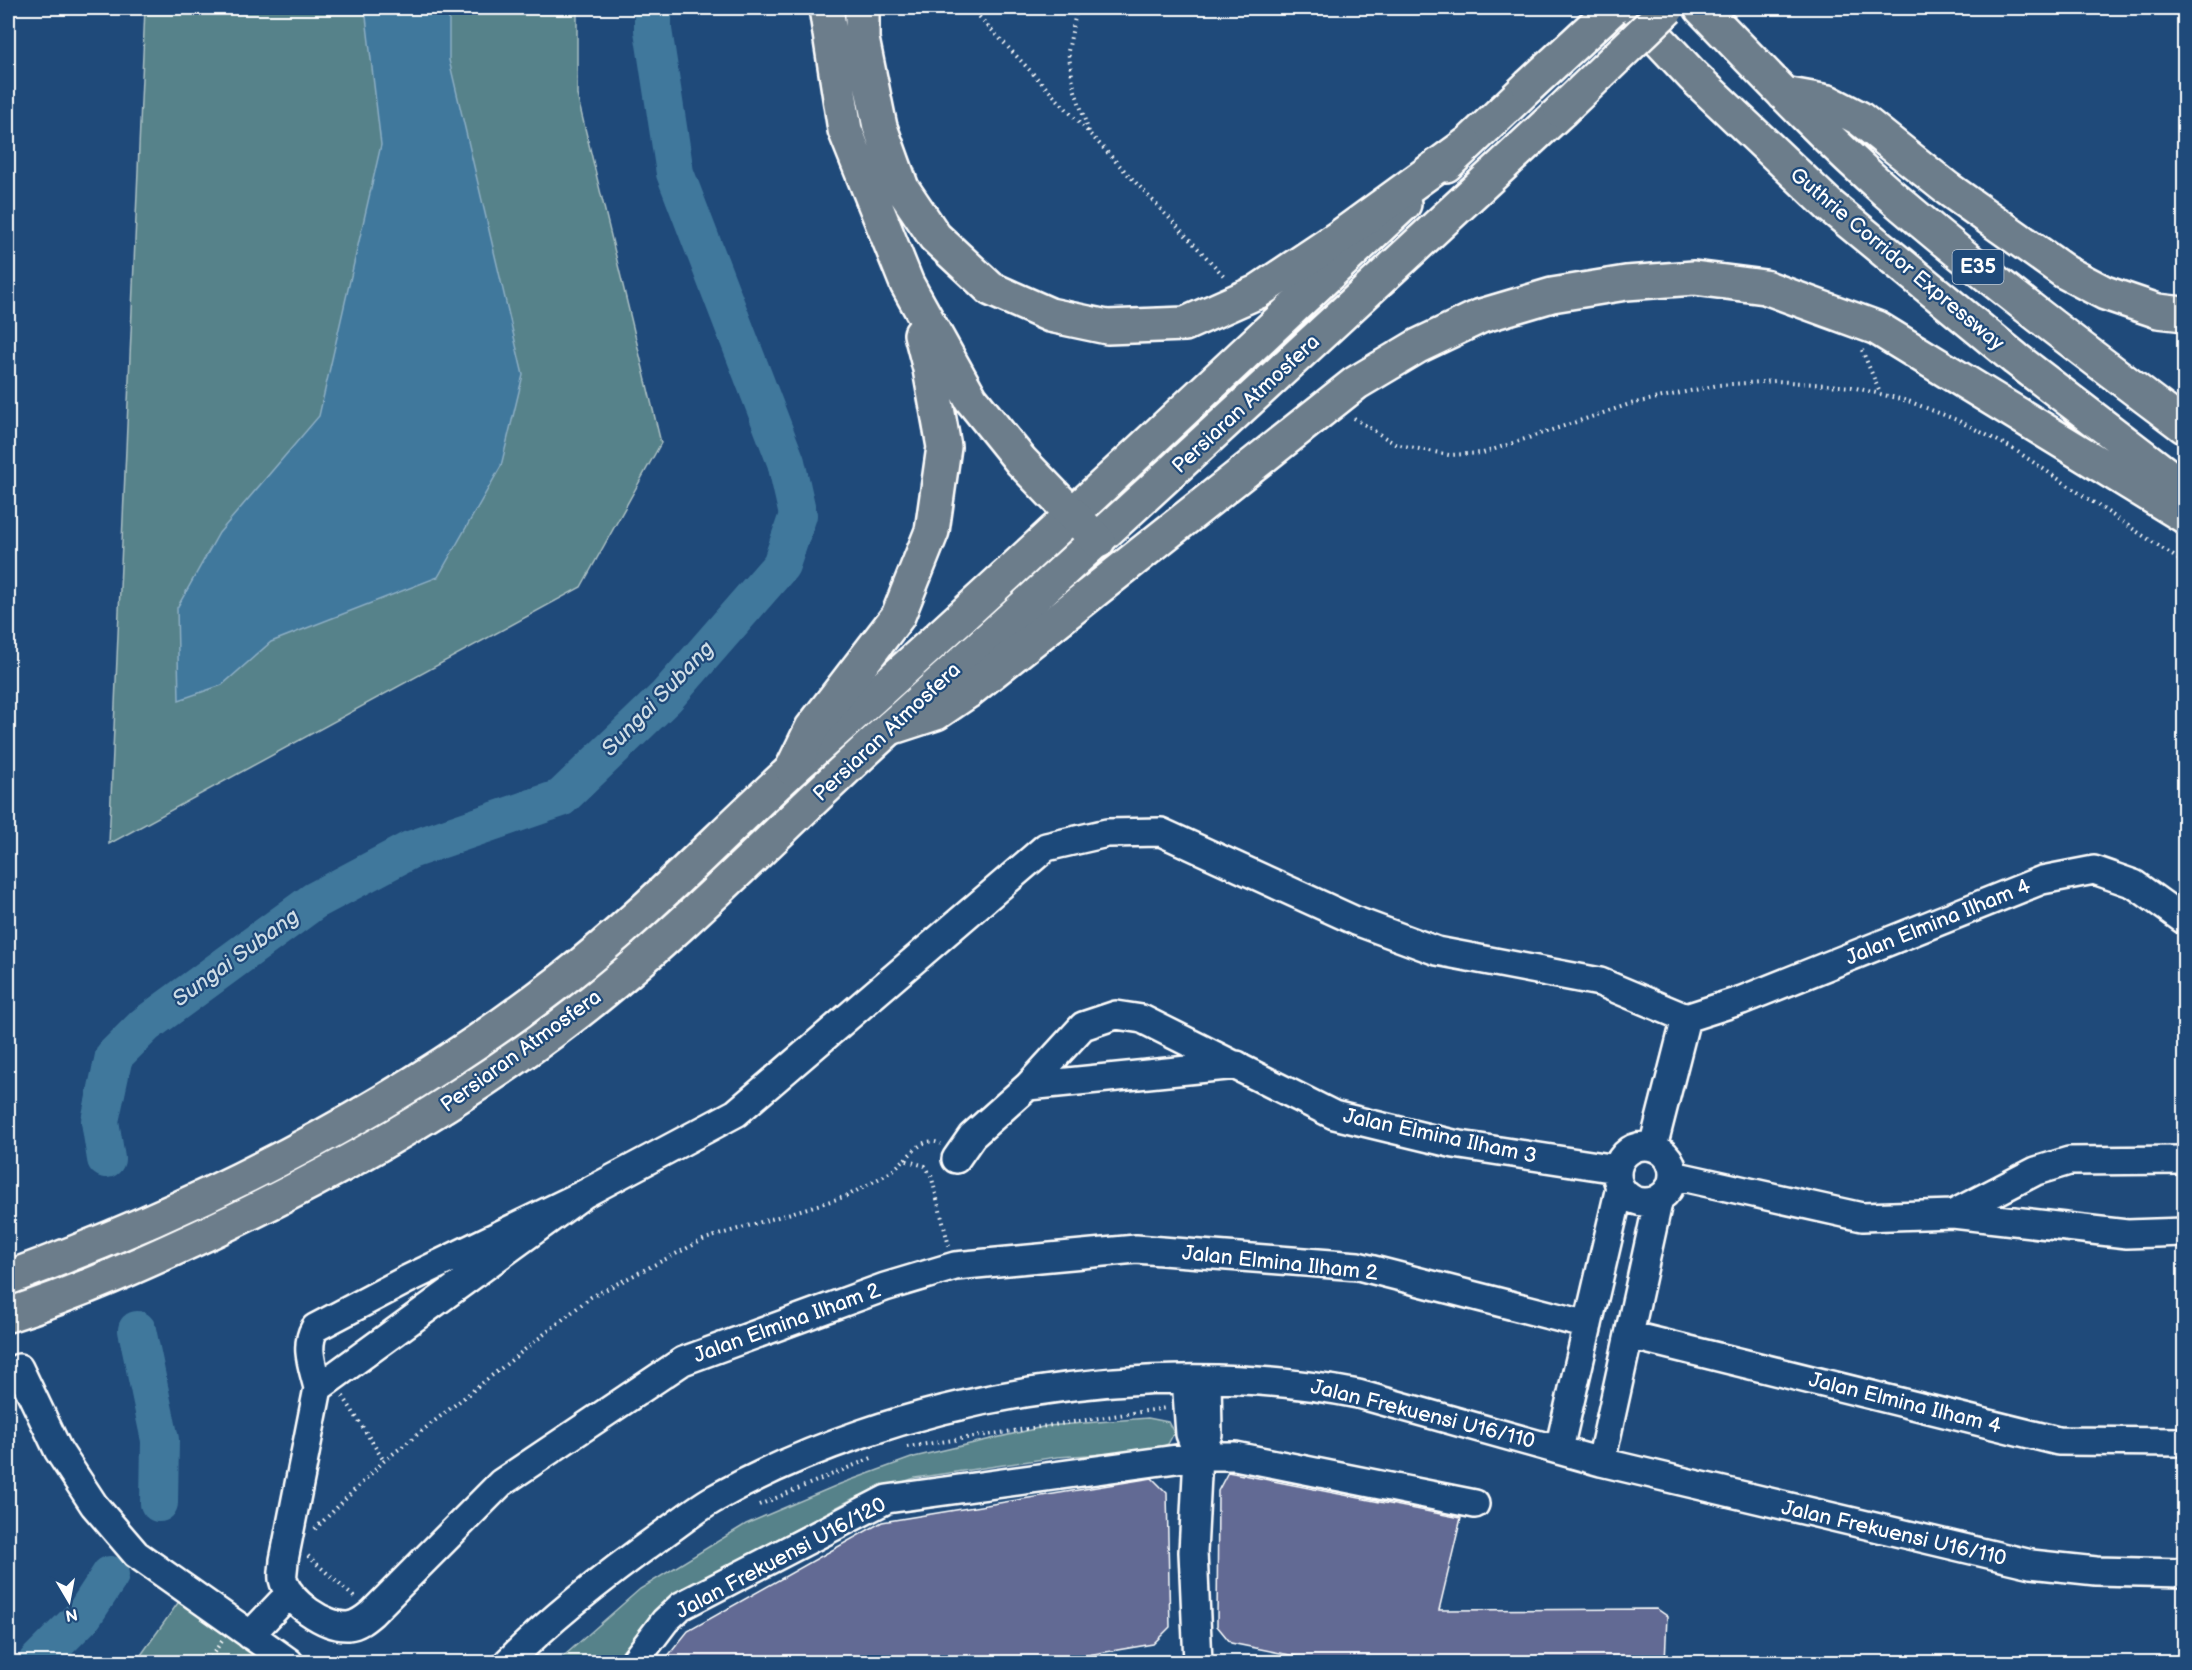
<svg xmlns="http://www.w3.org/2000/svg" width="2192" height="1670" viewBox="0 0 2192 1670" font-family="'Balsamiq Sans',sans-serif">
<rect width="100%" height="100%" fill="#1f4a7a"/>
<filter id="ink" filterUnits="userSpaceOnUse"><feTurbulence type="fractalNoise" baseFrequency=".0167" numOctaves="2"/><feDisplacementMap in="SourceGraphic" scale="12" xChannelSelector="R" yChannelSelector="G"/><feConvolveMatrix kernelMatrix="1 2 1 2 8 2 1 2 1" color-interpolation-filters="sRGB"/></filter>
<g filter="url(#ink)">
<path fill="#57828a" stroke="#abc0c4" stroke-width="1.5" d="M145,8h432v87l84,348 -80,144 -472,257z
M1148,1418l20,4 6,11 -6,11 -15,7 -96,6 -142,21 -61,20 -188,101 -48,63h-61l83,-73 106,-65 94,-40 74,-27 133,-31z
M180,1600l91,62h-135z"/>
<path fill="#40789c" stroke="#8caec4" stroke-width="1.5" d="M365,8h84v52l74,315 -22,91 -63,111 -167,65 -49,43 -43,15 -2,-92 42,-75 100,-117 62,-271z"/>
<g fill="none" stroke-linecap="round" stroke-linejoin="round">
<path stroke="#40789c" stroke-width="38" d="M106,1159l-6,-38 14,-65 31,-31 169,-124 96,-51 151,-52 105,-101 115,-132 17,-50 -12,-53 -111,-289 -22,-143v-22
M137,1330l23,110 -1,63
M37,1662l47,-47 26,-40"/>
</g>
<path fill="#626b94" stroke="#fff" stroke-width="1.5" d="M1228,1472l233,46 -22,92 218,-1 10,7 -2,46h-341l-93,-19 -14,-17 1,-135z
M1152,1478l15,15 3,134 -17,17 -107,18h-383l25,-31 194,-109z"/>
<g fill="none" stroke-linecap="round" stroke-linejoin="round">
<g stroke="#fff" stroke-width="32">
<path id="minor" d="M1686,1018l56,-18 300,-120 52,-10 40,14 50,36
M1028,1086l209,-21
M1617 1174a28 28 0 1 1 56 0a28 28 0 1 1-56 0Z
M1653,1147l33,-129
M956,1159l16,-23 56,-50 55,-60 33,-11 26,4 192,96 120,29 163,25
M1673,1175l189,42 91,-3 174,20 57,-2
M584,1194l-266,194c-5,-21 -14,-41 -3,-60l91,-48 178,-86 152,-81 310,-266 61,-14 54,-1 195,89 81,30 163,31 86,36
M1953,1214l83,-43 33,-10 115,-1
M1629,1335l429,106 126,1
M19,1368l39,82 36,55 42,49 153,108
M1186,1379l4,55 8,22
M318,1388l-34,172c0,6 -2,14 -1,19 5,23 42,48 65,47 10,-1 17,-7 24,-13l129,-130 182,-122 202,-74 70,-21 181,-17 222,17 230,59
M1559,1449l61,-262
M1601,1462l58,-264
M250,1635l40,-42
M508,1662c46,-47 101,-89 154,-127 17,-12 33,-25 50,-35 184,-104 438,-147 646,-106l243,68 430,102 65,7 88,2
M634,1662l31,-41 16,-15 206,-107 311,-43h37l240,48
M1198,1662l-5,-110 5,-96 10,-22 -1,-55"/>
</g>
<g stroke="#fff" stroke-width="38">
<path id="major" d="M1446,165l83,-79
M8,1278c197,-72 389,-170 555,-299 90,-70 166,-154 251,-229 200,-178 394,-363 590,-546
M8,1315c69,-22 136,-52 202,-83 130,-61 253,-131 367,-219 115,-90 215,-198 324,-295 222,-200 441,-403 660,-607"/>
</g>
<g stroke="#fff" stroke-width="38">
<path id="highway" d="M826,8l19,122 62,154 64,115 50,62 77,80
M862,8v31l18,88 22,61 33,49 56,52 59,26 57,12 78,-3 72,-32 81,-54 128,-93
M1629,8l64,68 137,130 186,153 168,129
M1701,8c61,63 121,127 187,185 95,82 196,158 296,233
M1784,94l44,8 31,16 89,71 117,83 40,21 53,18 26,3
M890,728l46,-15 31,-21 389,-309 62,-37 63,-30 71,-21 74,-12 68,-5 71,9 112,41 307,188
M792,769l20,-41 86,-112 34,-85 12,-84 -14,-78 -9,-35"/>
</g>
<path stroke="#fff" stroke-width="4" stroke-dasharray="1.5 4.5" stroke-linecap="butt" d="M971,8l254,269
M1077,8l-9,43 6,37 15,44
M1862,350l18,43
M1354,418l41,26 54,11 34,-2 147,-49 88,-19 58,-4 76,6 56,14 49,19 55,28 172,115
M905,1159c11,-10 20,-23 36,-15
M343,1396l41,65
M907,1447l259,-39
M759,1505l115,-48
M315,1529l69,-68 207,-164 114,-58 142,-43 44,-24 13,-12 21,6 6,9 18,71
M308,1556l48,43
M207,1662l15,-21"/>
<use href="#minor" stroke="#1f4a7a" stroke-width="27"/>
<use href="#major" stroke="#6c7d8b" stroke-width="33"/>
<use href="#highway" stroke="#6c7d8b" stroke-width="33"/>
<g stroke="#fff" stroke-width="38" stroke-linecap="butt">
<path id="major-bridge" d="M1529,86l84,-78
M1561,111l107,-103"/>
</g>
<use href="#major-bridge" stroke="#6c7d8b" stroke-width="33"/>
</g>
</g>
<g text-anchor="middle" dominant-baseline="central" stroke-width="4.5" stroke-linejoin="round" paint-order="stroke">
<rect fill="#1f4a7a" stroke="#bcc9d7" stroke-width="1.5" x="1952.5" y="250" width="51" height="34" rx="4.5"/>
<g font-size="20" font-weight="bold" fill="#fff">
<text x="1978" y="267">E35</text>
</g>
<g font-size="21" fill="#fff" stroke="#1f4a7a">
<text transform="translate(1897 259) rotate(40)">Guthrie Corridor Expressway</text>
<text transform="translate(1246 404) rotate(-43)">Persiaran Atmosfera</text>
<text transform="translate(887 732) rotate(-43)">Persiaran Atmosfera</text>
<text transform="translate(1938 922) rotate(-22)">Jalan Elmina Ilham 4</text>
<text transform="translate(521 1051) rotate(-36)">Persiaran Atmosfera</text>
<text transform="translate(1440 1136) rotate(12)">Jalan Elmina Ilham 3</text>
<text transform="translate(1280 1263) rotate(6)">Jalan Elmina Ilham 2</text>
<text transform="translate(787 1323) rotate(-20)">Jalan Elmina Ilham 2</text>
<text transform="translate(1905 1403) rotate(14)">Jalan Elmina Ilham 4</text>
<text transform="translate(1423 1414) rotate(14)">Jalan Frekuensi U16/110</text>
<text transform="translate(1894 1533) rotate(13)">Jalan Frekuensi U16/110</text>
<text transform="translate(781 1558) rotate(-28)">Jalan Frekuensi U16/120</text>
</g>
<g font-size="22" font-style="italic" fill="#cfdde6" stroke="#1f4a7a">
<text transform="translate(658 699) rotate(-46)">Sungai Subang</text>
<text transform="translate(236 958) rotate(-36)">Sungai Subang</text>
</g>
</g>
<rect width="2192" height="1670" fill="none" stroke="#1f4a7a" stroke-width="30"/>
<rect x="15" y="15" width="2162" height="1640" fill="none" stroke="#fff" stroke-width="2" filter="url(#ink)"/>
<g transform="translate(69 1601) rotate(170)" stroke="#1f4a7a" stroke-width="4.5" paint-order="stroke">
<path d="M0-4.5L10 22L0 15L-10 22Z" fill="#ffffff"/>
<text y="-9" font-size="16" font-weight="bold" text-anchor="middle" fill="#ffffff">N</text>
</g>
</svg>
